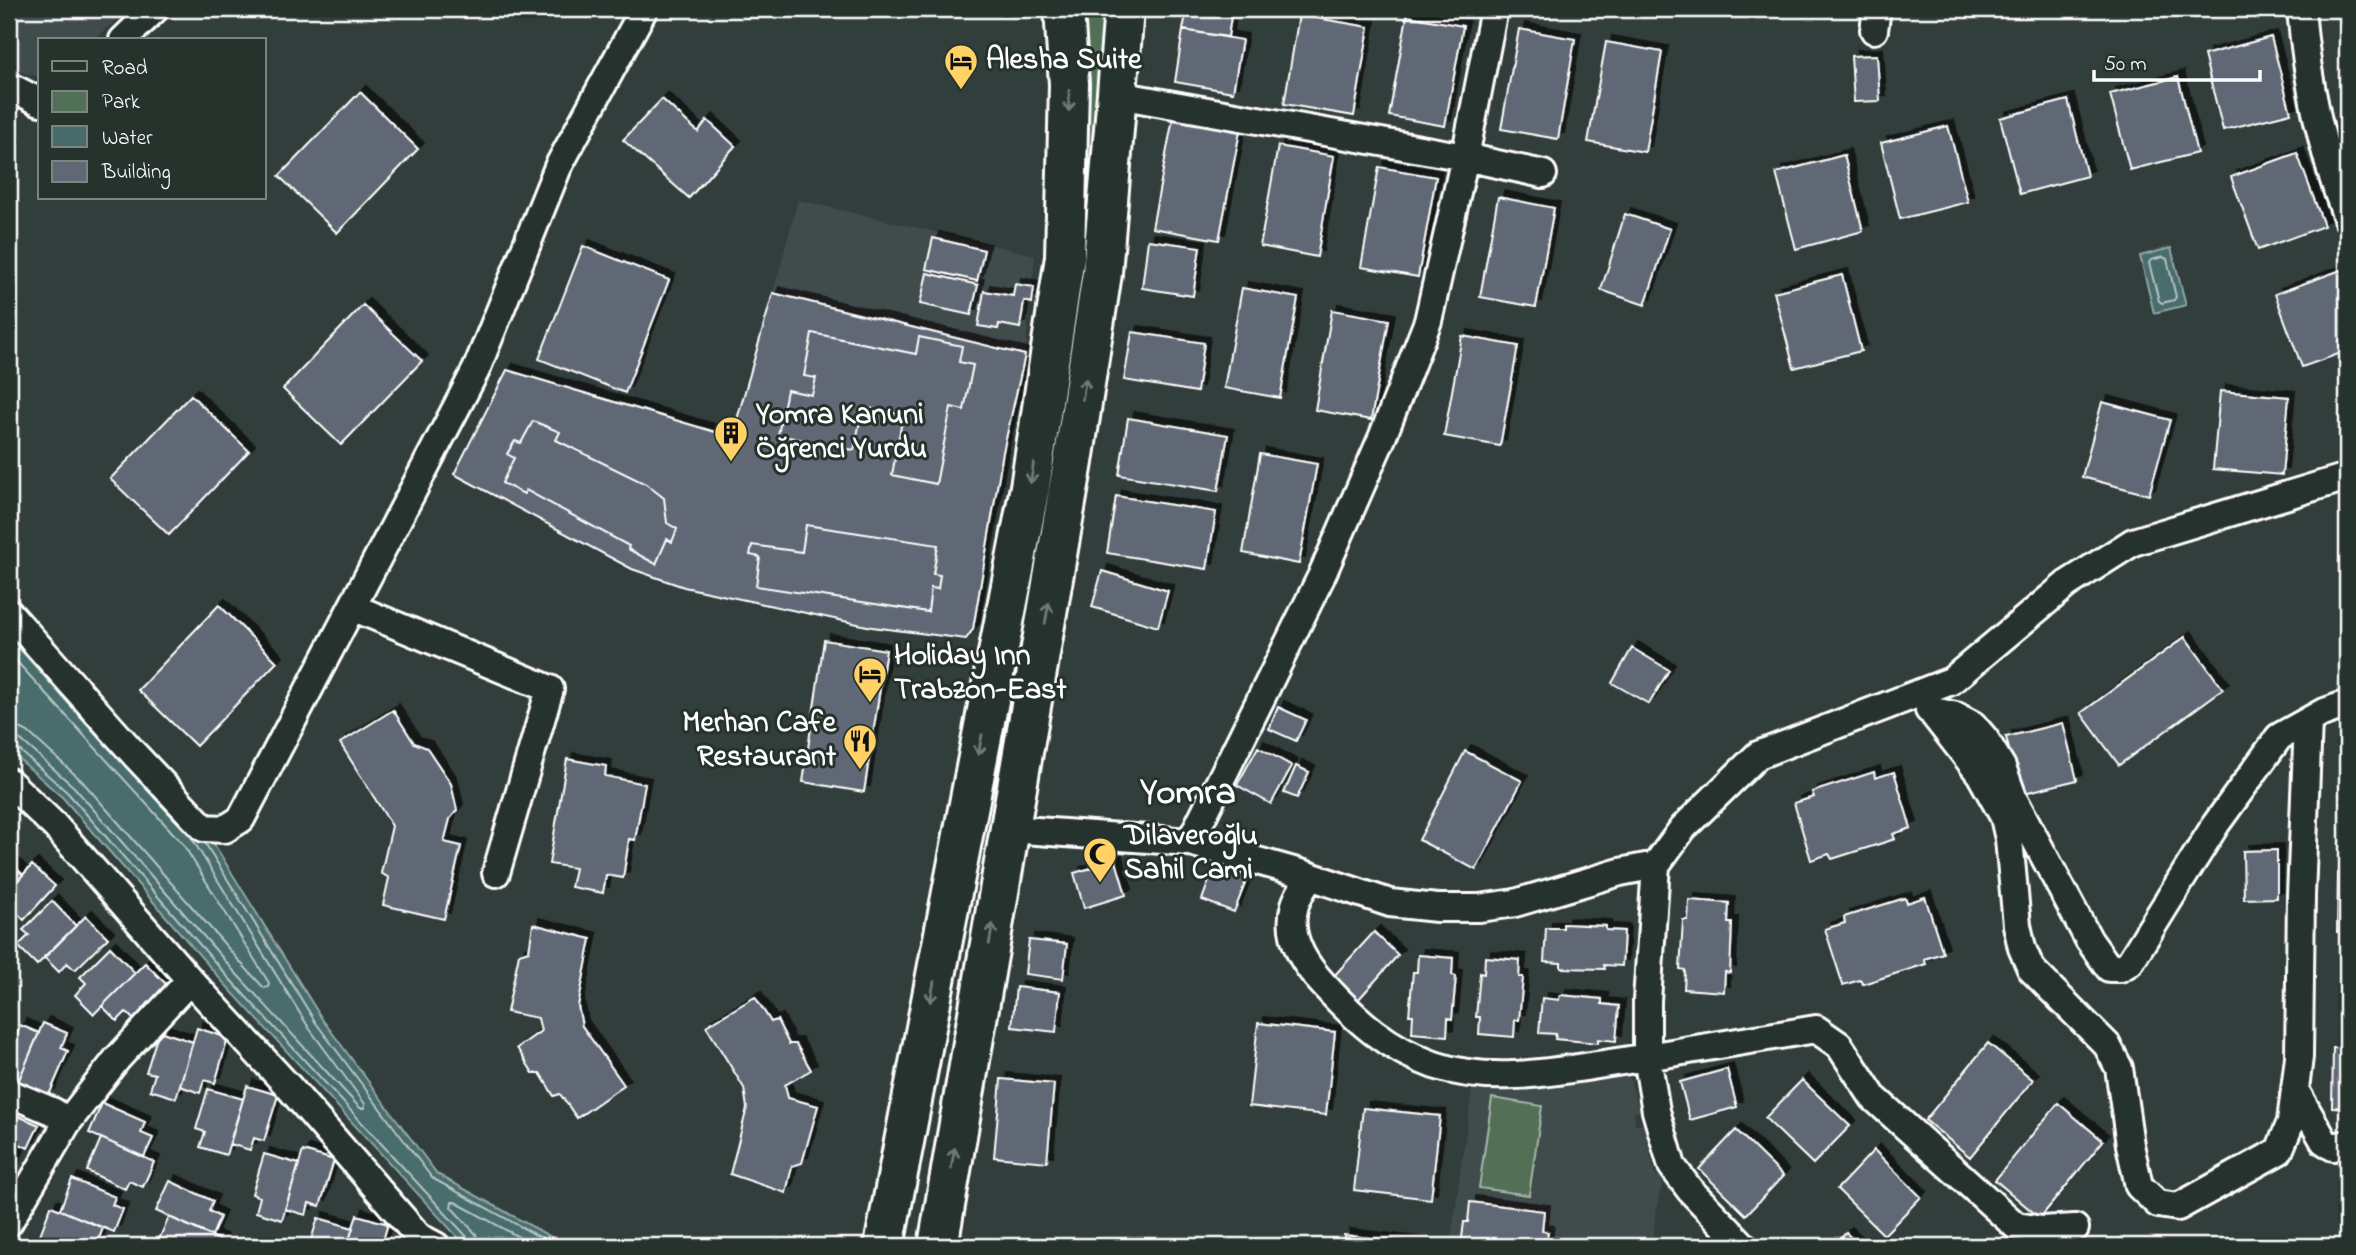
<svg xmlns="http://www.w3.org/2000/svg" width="2356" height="1255" viewBox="0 0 2356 1255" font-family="'Indie Flower',sans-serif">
<defs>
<filter id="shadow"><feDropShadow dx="6" dy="-6" stdDeviation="0" flood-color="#0009"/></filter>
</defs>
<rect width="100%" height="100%" fill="#323e3b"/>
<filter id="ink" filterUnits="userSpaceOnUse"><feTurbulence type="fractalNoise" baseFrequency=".0143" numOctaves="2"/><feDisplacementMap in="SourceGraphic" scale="14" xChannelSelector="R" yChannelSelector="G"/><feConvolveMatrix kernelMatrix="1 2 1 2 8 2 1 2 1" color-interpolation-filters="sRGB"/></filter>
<g filter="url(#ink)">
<path fill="#404b4c" d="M9,9h120l-36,31h-53v37l-31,-8z
M798,200l237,55 -10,100 -252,-62z
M1627,1068l12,43 -5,2 1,11h8l12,50 8,6 -7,31 -4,35h-202l23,-164z"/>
<path fill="#526f57" stroke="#a8b7ab" stroke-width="2" d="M1070,9h37l-20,249 -11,-2z
M1492,1098l50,8 -13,89 -50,-7z"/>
<path fill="#486c6c" stroke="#91a7a7" stroke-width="2" d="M2171,248l15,57 -32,8 -14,-57z
M9,613l195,215 118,191 115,155 114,63 28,9h-109l-7,-3 -241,-262 -159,-183 -54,-48z"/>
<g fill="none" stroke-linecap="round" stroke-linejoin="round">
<path stroke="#b6c4c4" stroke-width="2" d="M2163,257l4,2 9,38 -2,3 -12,3 -3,-2 -10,-38 2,-3z
M9,637l98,109
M9,653l174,191 86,139 -1,4 -4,1 -23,-25 -159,-182 -54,-49 -10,-5 -9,-1
M9,736l12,4 53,47 159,183 127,138h5v-4l-56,-76 -118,-191 -38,-41
M9,745l7,2 52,46 159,183 242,263 1,7
M205,843l111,180 116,155 124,68
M479,1246l-3,-12 -25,-27 1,-5h3l80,44"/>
</g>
<path fill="#616875" stroke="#fff" stroke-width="2" filter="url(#shadow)" d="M1187,9h45l-4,28 -45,-7z
M1299,15l70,12 -15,89 -70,-12z
M1407,16l56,10 -18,100 -56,-10z
M1519,29l56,10 -17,100 -57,-10z
M1183,30l59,10 -9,52 -58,-10z
M2271,37l20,76 -68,17 -19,-75z
M1606,42l56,10 -17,100 -57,-10z
M1877,55l3,46 -26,1 -3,-46z
M2178,77l19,76 -67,17 -20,-76z
M360,92l58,57 -81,84 -58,-57z
M662,99l36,33 9,-12 28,26 -46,52 -66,-58z
M2068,100l19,76 -67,18 -20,-76z
M1173,118l67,13 -21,109 -67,-12z
M1948,126l20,76 -68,17 -19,-76z
M1278,146l56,10 -17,101 -57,-11z
M2297,153l27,73 -66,24 -27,-73z
M1844,155l19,76 -67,18 -20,-76z
M1379,167l57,10 -18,100 -57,-10z
M1498,197l56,11 -18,99 -56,-10z
M1625,214l45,15 -25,76 -44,-15z
M933,238l51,12 -7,31 -51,-12z
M1148,240l52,7 -7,49 -51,-8z
M583,246l86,34 -44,113 -86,-34z
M2341,270l6,18v63l-45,16 -27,-73z
M927,273l51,12 -7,30 -51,-11z
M1842,275l19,76 -67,17 -20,-76z
M1015,284l19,3 -2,16 -8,-2 -4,27 -21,-4 -1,5 -20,-3 6,-35 29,5z
M1242,288l56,10 -18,100 -56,-10z
M773,293l252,62 -22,97 -30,177 -7,10 -94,-12 -188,-40 -52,-18 -178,-95 53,-104 225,67z
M363,305l59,56 -81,84 -58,-56z
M1332,310l57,10 -18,100 -56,-10z
M1132,332l72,11 -7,49 -73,-12z
M812,333l104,21 3,-17 43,9 -3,16 14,3 -9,45 -13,-3 -15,77 -44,-9 11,-60 -40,-8 -9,43 -76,-15 9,-45 25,5 4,-17 -12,-2z
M1462,336l56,10 -18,100 -56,-10z
M2220,391l69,6 -7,78 -69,-6z
M191,395l58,56 -80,84 -59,-56z
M2102,402l68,18 -21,75 -67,-18z
M1128,418l100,17 -10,56 -99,-16z
M533,421l27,11 -4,8 90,44 18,14 3,25 10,6 -5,13 -5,-3 -11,25 -28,-15 1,-3 -103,-56 -2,4 -22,-11 12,-25 -7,-4 8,-13 6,2z
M1260,454l57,10 -18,100 -56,-11z
M1116,496l100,16 -9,57 -100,-16z
M806,525l132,20 -5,29 7,1 -2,14 -7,-1 -3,24 -172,-26 4,-29 -10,-2 2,-10 50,7z
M1102,571l66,20 -10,36 -66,-20z
M219,605l58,57 -81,84 -58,-56z
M2185,637l38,52 -104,76 -38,-52z
M824,640l62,10 -22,142 -61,-10z
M1632,648l37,22 -20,34 -37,-21z
M1278,707l28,13 -10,21 -27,-12z
M393,710l21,33 13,5 24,36 6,26 -7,9 -6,23 17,4 -17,73 -61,-14 6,-27 -8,-5 11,-47 -52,-83z
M2063,723l14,57 -57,14 -14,-57z
M1258,747l34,19 -21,38 -34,-19z
M1465,751l57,30 -46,89 -57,-30z
M567,759l39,7 -1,10 40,8 -10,56 -6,-1 -6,39 -17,-3 -3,18 -32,-6 4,-19 -26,-4z
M1296,766l13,6 -12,26 -13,-5z
M1874,772l1,6 19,-6 17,56 -18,6 2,5 -63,20 -3,-5 -18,6 -17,-57 20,-6 -2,-5z
M2277,850v48l-33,1 -1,-48z
M9,861l14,14 -14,15z
M1116,861l10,34 -42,13 -10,-35z
M1215,864l33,12 -14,36 -32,-12z
M32,865l23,21 -31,34 -8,-8 -7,8v-30z
M2338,873h9v59h-10z
M1925,897l18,56 -19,6 2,5 -63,20 -3,-4 -17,5 -18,-56 20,-6 -1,-6 61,-19 2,5z
M1689,900l40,3 -1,20h4l-2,50 -5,-1 -1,20 -40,-3 1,-19 -5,-1 3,-49h5z
M52,901l24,25 -39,39 -19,-19 11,-11 -6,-5z
M86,916l22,22 -33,32 -8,-7 -8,9 -15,-15z
M533,924l58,15 -13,67 4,20 42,59 -47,33 -17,-24 -6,2 -14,-23h-7l-16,-25 24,-17 -3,-13 -31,-6 12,-58 10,-3z
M1563,924l43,2v4l18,1 -2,35 -18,-1 1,4 -44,-1v-5l-17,-1 2,-34h17z
M1374,932l24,23 -40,45 -25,-23z
M1029,940l38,4 -4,35 -38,-5z
M110,947l25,26 -41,41 -19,-19 11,-12 -6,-6z
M1418,955l35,3 -1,17 4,1 -4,43 -4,-1 -1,18 -35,-3 1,-18h-4l4,-43h4z
M1485,957l35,3 -1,17h4l-4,43h-4l-1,17 -35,-3 1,-17h-4l4,-44 4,1z
M145,963l23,23 -34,34 -8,-8 -9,9 -15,-15z
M1016,987l44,5 -4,40 -44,-5z
M1560,995l42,4v5l17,2 -3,35 -18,-2v4l-43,-4 1,-5 -17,-1 3,-35 17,2z
M755,997l16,25 6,-2 12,24h7l15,26 -26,15 3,13 30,8 -16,57 -10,3 -6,27 -56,-19 17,-66 -3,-20 -38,-62z
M43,1023l24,10 -6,15 7,3 -19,44 -31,-13z
M1258,1023l77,9 -9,83 -77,-9z
M20,1025l19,8 -21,49 -9,-4v-44l7,2z
M197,1028l31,10 -13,45 -11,-3 -4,13 -20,-7z
M159,1031l34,11 -17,56 -26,-8 5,-16 -9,-2z
M1988,1043l45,37 -63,77 -45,-37z
M2333,1048h14v60l-15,-1z
M1727,1069l10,38 -47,13 -10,-38z
M1001,1079l53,5 -7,78 -53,-5z
M1802,1080l48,46 -37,38 -48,-46z
M247,1086l31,9 -14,46 -10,-3 -4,12 -20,-6z
M208,1089l35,10 -17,56 -26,-8 5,-15 -9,-3z
M102,1103l43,19 -4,11 12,5 -9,19 -55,-24z
M2058,1103l45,38 -63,77 -45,-38z
M1363,1108l77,8 -9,83 -77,-9z
M9,1112l30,13 -11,23 -19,-9z
M1736,1130l47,46 -37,39 -47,-46z
M101,1138l53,24 -11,25 -14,-6 -4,8 -38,-18z
M1874,1150l47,47 -37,38 -47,-46z
M303,1151l31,9 -14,46 -11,-3 -3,12 -21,-6z
M9,1152l9,3 -8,21 -1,-1z
M264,1154l35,10 -17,56 -26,-8 4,-15 -8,-3z
M72,1179l43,18 -3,8 11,4 -9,23 -54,-22z
M170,1181l43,20 -4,10 11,6 -8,19 -56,-25z
M1470,1202l74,9 -2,20 6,1 -2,14h-85l3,-24h4z
M51,1206l52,22 -7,18 -17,-3 -1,3h-11l-27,-11z
M357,1215l31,9 -7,22h-34z
M169,1217l53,24 -2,5h-64z
M318,1218l35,10 -6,18h-38z
M1846,1233l14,13h-27z
M1344,1235l78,9 -1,2h-78z"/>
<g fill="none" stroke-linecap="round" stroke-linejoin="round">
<g stroke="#fff" stroke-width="32">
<path id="minor" d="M2301,9c6,74 20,140 46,209
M1874,30l3,-21
M123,40l32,-31
M9,86l31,16
M1118,95l347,62 78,17
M352,607l198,82 -54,184
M9,613l127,143 68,72 21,1 16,-10 235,-449 82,-203 86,-158
M1929,710l27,6 17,9 12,14 17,28 12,33 75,140 20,28h11l10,-6 86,-138 63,-87 43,-24 25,-9
M1930,710l50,64 24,43 5,22 8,86 5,23 9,21 76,76 12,23 11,77 9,41 19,18 20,3 101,-56 12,-29 8,-65 2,-161 7,-175
M9,782l46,44 135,154 98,106 131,151 17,9
M1009,829l181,13 114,32 86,29 47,5h42l36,-5 105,-31 36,-7 -9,136v56l9,54 16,55 18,24 54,56
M1190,842l131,-265 61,-139 46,-117 37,-164 29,-148
M1656,865l27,-37 75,-73 193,-74 116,-97 66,-42 214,-65
M1310,877c-5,8 -12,18 -15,28 -9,30 8,58 29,80 33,36 63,63 110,80 61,21 127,5 189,-4 64,-10 129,-22 193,-32l23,16 34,52 143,129 26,4 33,-2
M2295,1090l29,51 9,6 14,-3
M9,1093l45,19 13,11
M9,1222l58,-99 50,-64 73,-79"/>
</g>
<g stroke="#fff" stroke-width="44">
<path id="highway" d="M884,1246l146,-759 35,-230 4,-173 -5,-75
M938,1246l135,-784 29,-189 22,-264"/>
</g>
<use href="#minor" stroke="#26332d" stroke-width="26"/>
<use href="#highway" stroke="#26332d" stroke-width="38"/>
</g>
<defs><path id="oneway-shaft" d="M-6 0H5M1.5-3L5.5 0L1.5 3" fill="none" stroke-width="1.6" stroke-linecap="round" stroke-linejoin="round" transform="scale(1.75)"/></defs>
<g stroke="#727a76">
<use href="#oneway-shaft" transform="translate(1069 101) rotate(90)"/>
<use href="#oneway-shaft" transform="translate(1084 389) rotate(-81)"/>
<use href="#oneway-shaft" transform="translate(1032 473) rotate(99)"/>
<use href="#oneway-shaft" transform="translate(1047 613) rotate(-80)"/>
<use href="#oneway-shaft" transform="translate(980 745) rotate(101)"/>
<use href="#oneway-shaft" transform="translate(991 934) rotate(-80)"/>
<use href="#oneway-shaft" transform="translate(932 992) rotate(101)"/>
<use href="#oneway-shaft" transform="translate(953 1158) rotate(-80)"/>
</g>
</g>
<defs>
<g id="hotel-pin" transform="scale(1.75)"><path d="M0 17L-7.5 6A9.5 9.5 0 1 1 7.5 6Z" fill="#ffd166" stroke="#26332d"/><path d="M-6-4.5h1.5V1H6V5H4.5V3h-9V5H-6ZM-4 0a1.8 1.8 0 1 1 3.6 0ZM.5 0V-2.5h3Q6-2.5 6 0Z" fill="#111"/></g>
<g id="building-pin" transform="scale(1.75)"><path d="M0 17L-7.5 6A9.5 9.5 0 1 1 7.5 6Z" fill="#ffd166" stroke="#26332d"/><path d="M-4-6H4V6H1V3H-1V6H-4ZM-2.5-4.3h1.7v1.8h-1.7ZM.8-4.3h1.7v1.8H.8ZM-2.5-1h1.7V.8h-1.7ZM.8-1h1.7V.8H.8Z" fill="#111"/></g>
<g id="restaurant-pin" transform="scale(1.75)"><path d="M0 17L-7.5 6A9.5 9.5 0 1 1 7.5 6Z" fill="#ffd166" stroke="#26332d"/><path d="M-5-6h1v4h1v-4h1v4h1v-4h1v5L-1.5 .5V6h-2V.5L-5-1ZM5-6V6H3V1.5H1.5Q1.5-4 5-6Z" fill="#111"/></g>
<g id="mosque-pin" transform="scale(1.75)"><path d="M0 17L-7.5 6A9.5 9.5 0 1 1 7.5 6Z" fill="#ffd166" stroke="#26332d"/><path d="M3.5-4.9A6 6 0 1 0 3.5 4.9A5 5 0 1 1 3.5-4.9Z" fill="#111"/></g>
</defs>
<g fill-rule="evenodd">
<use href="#hotel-pin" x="961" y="61"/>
<use href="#building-pin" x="731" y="433"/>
<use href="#hotel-pin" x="870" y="674"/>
<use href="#restaurant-pin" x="860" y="741"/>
<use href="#mosque-pin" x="1100" y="854"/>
</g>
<g text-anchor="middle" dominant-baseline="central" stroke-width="6" stroke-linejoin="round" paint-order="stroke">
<g font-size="30" font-weight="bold" fill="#fff" stroke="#26332d" text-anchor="start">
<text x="986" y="61">Alesha Suite</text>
<text x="756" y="416">Yomra Kanuni<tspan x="756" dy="34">Öğrenci Yurdu</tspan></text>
<text x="894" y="657">Holiday Inn<tspan x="894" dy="34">Trabzon-East</tspan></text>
<text x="836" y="724" text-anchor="end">Merhan Cafe<tspan x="836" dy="34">Restaurant</tspan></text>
<text x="1124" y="837">Dilaveroğlu<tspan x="1124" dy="34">Sahil Cami</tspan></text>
</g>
<g font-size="37" font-weight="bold" fill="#fff" stroke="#26332d">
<text x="1188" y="794">Yomra</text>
</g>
</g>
<rect width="2356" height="1255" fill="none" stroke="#26332d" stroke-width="35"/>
<rect x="18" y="18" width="2321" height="1220" fill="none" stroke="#fff" stroke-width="2.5" filter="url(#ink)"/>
<rect x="38" y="38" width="228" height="161" fill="#26332d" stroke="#7d8581" stroke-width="2"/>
<rect x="52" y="61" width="35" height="10" fill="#26332d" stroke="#7d8581" stroke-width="2"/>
<text x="102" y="74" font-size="21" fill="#ffffff">Road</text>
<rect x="52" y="91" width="35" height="21" fill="#526f57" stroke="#7d8581" stroke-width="2"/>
<text x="102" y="108" font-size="21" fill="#ffffff">Park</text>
<rect x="52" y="126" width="35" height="21" fill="#486c6c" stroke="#7d8581" stroke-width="2"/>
<text x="102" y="144" font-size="21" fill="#ffffff">Water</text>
<rect x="52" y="161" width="35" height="21" fill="#616875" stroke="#7d8581" stroke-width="2"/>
<text x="102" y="178" font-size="21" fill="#ffffff">Building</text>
<path d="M2094 70v10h166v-10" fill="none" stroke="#ffffff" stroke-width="3.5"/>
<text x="2104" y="70" font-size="21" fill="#ffffff" stroke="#26332d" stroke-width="5" paint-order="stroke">50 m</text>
</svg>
